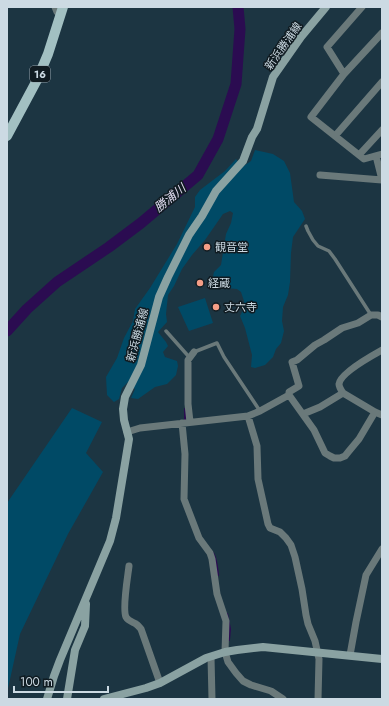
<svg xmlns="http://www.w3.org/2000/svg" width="389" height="706" viewBox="0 0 389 706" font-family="Jost,'Noto Sans JP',sans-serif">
<rect width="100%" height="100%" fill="#1c3542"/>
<path fill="#004a66" d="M255,150l18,4 11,7 6,12 4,29 8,9 3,8 -12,18 -2,16 -1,29 -2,13 -5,12 -1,14 2,10 -3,12 -5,6 -3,8 -8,8 -10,3 -4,-1 1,-12 -7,-27 -5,-12 3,-6 1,-9 -3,-9 -4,-3 -22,-2 -3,-6 2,-9 7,-7 5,-31 5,-11 2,-10 -3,-2 -7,3 -18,26 -13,15 -10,14 -8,17 -6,9 -2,19 1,8 -9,10 8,10 2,4 -5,6 2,5 12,4 1,5 -2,9 -9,9 -12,3 -17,12 -7,-1 4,-9 -7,-7 -6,6 -3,11 -5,3 -7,-7 -1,-18 11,-19 7,-20 9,-17 2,-12 15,-21 27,-44 18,-37v-10l5,-7 25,-19 11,-12 6,8 9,-6z
M205,298l8,25 -24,8 -11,-24z
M72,408l30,14 -16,31 17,19 -35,62 -48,100 -13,59v-190z"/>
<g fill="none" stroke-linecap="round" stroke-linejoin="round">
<path stroke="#2b0c51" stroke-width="2" d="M185,421v-12
M213,553c4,7 4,14 5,22
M227,614l3,15 -1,11"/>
<path stroke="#2b0c51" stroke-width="11" d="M7,331l20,-22 30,-27 52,-35 32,-24 57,-48 20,-36 18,-55 4,-55 -2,-22"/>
<path stroke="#6a797a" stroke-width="3.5" d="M306,226l2,5 5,9 5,6 11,5 6,8 36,56
M166,331l24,27
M194,352l23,-9 7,14 36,54"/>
<path stroke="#6a797a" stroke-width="7" d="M55,7l2,5 4,2
M382,33l-38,41 -33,43 53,42 18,-5
M344,74l-17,-27 35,-40
M335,136l47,-54
M359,155l23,-25
M376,156l6,24
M320,175l62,5
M343,393c-2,-3 -4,-6 -4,-9 1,-11 34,-29 43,-34
M289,395v-3l10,-6 -7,-24 5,-2 18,-15 9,-5 18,-12 16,-5 13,-8h7l4,2
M303,414l17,-7 23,-14 32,19 7,3
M248,416l9,30 1,33 10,45 2,4 10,4 6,6 5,7 4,12 7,32 4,26 2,9 7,17 4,18 -1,40
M190,422l-2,-18v-44l6,-8
M182,423l3,31 -1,45 15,39 11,15 2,6 5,35 9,27 -1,31 3,10 8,11 7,8 8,4 20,6 12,8
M127,432l13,-4 108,-12 12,-5 29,-16 25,35 11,23 5,3 4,2h6l5,-2 4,-5 10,-12 16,-27
M129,566c-1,9 -7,43 -3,51 2,4 7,5 10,7 2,1 4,4 5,5l19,54
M350,655l6,-33 10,-47 16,-26
M211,657l1,42"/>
<path stroke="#8aa2a2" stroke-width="8" d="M47,699l7,-23 6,-16 50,-119 6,-23 13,-79 -5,-19 -1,-11 2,-12 16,-32 18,-68 9,-20 21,-42 13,-19 14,-25 27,-30 9,-24 5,-8 16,-52 28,-40 25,-30
M67,699l8,-49 10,-24 1,-22
M104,699l42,-11 14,-5 46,-25 19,-6 12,-2 26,-3 119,12"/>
<path stroke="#a2c0c2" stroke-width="10" d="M7,136l30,-56 11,-26 15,-47"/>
</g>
<g fill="#f49e87" stroke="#101b21" stroke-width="1.5">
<circle cx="207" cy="247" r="4"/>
<circle cx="200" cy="283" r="4"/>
<circle cx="216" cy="307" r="4"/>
</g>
<g text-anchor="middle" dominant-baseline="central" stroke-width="3" stroke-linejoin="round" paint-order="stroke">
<rect fill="#101b21" stroke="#94a1a9" stroke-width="1" x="30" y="66" width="20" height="16" rx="3"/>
<g font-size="10" font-weight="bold" fill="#ccdae3">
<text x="40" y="74">16</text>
</g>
<g font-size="11" fill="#ccdae3" stroke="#101b21">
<text transform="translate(283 46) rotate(-55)">新浜勝浦線</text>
<text transform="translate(137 335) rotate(-75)">新浜勝浦線</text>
</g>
<g font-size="11" fill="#ccdae3" stroke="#101b21" text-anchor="start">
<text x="215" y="247">観音堂</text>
<text x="208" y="283">経蔵</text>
<text x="224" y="307">丈六寺</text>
</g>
<g font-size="12" font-style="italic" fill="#e3def3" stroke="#101b21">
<text transform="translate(170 198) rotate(-39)">勝浦川</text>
</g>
</g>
<rect width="389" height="706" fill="none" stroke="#ccdae3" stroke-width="16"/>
<path d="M14 686v6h94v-6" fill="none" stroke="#ccdae3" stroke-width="2"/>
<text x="20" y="686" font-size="12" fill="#ccdae3" stroke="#101b21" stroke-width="3" paint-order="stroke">100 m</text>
</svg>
